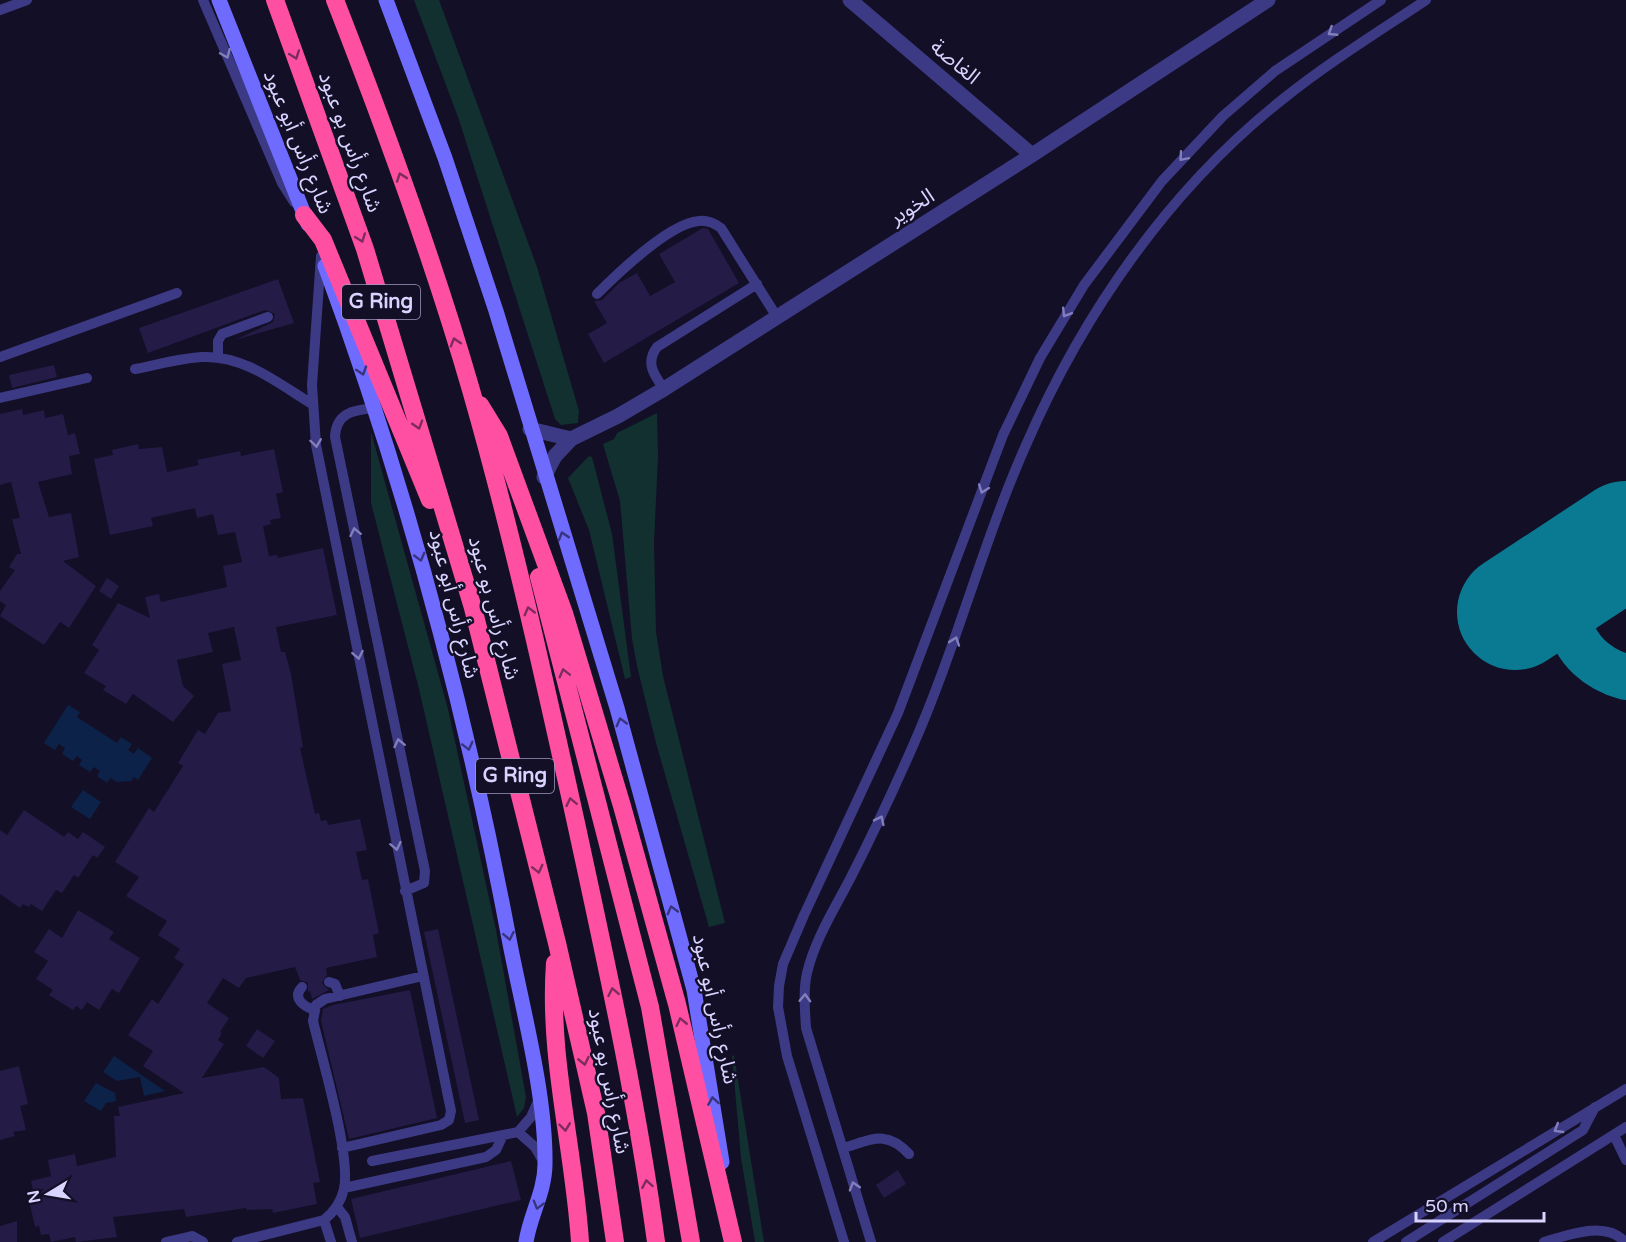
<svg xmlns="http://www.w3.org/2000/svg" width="1626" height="1242" viewBox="0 0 1626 1242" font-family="'Varela Round','Noto Sans Arabic',sans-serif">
<rect width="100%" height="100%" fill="#130f26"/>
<path fill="#12302f" d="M414,0h25l98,267 42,144 -1,12 -17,2 -6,-6 -97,-302z
M657,413l1,43 -4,87 2,89 7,44 62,247 -16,4 -53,-184 -19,-77 -5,-27 -12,-138 -17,-57 11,-5 3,-6z
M371,432l77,277 48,221 30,167 -2,11 -7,9 -98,-428 -48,-186z
M589,456l3,1 20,77 19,143 -6,2 -36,-149 -21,-52z
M734,1055l30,187h-9l-14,-84 -9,-102z"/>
<path fill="#0c2248" d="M68,705l12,7 -3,5 40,26 4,-6 11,7 -4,6 6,4 4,-6 14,10 -14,22 -4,-3 -3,4 -14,1 -7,-4 -3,5 -10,-7 3,-5 -6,-4 -4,5 -11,-7 3,-5 -5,-4 -4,5 -11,-7 3,-6 -6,-4 -4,6 -11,-7z
M83,790l18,12 -11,17 -19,-12z
M114,1056l51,35 -21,5 -4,-19 -23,4 -14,-9z
M96,1083l19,10 1,8 -10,2 -5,8 -17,-10z"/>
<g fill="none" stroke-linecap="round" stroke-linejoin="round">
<path stroke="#0a7a92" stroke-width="46" d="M1577,570c-2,15 -9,36 -7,51 4,29 29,49 56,56"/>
<path stroke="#0a7a92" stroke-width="116" d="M1515,612l111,-73"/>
</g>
<path fill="#241b47" d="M703,228l5,1 31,54 -135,80 -16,-29 19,-11 -13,-22 8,-1 17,-17 18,-10 13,23 25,-14 -16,-28z
M278,279l16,44 -59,17 38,-18 2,-8 -10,-4 -117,43 -9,-25z
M54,365l3,12 -45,11 -3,-13z
M22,409l1,6 21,-5 1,8 18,-4 5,21 7,-2 5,21 -11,2 3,18 -34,8 11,35 22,-4 8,44 -16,4 33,25 -27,42 -9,-6 -16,23 -44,-29 6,-11 -6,-4v-10l15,-21 -6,-3 8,-13h4l-9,-35 8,-1 -9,-36 -11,3v-71z
M138,444l1,5 23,-2 5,25 32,-7 -2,-5 43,-9 1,5 33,-7 9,43 -7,2 5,24 -11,2 1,4 -8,2 6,30 8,-1 1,3 45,-10 14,67 -61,12 5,25h4l6,22 12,73 -3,1 15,66 4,-1 2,8 6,-1 1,5 32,-6 7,31 -11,2 6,28 6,-1 11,54 -6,2 4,22 -51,11 1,7 -5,8 7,7 -17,9 -2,-8 -2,1v-9l-8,-3 -5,-13 -49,11 -7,10 -16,-10 -16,25 22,15 -9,14 2,1 -4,7 6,4 -22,34 62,-11 15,11 2,21 22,-1 17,84 -7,1 4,21 -44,9 -1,-4 -25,1 -1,-2 -60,9 -2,-8 -71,8 4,20 -41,5 -1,-5 -24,5 -2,-8 -8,1 -2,-9 -4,1 -6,-27 6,-1 -4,-18 20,-5 -3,-16 27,-6 2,12 39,-9 -2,-41h6l-2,-9 66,-14 -41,-27 10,-15 -25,-16 24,-36 6,5 26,-40 -10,-6 6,-9 -22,-14 9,-14 -41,-25 13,-19 -24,-15 34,-54 5,4 29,-46 -5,-3 20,-33 7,4 13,-21 13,-2 -9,-47 19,-4 -7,-33 -26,6 5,19 -36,8 6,26 11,10 -21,26 -40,-28 -7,10 -23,-14 3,-4 -22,-13 15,-23 -7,-5 26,-42 32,15 -5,-21 14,-3 2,8 66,-15 -4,-21 19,-4 -7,-30 -17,3 -5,-21 -16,4 -2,-10 -44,10 2,8 -43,9 -16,-76 19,-4 -1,-5z
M107,578l12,8 -8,13 -12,-8z
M24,810l40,27 4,-5 10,7 5,-7 22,15 -8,11 -4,-3 -15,23 -4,-3 -12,18 -6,-3 -14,21 -11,-7 -2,3 -6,-3 -3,4 -20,-14v-64l7,5z
M78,910l36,22 -5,7 31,19 -21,35 -7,-4 -13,21 -12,-8 -5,8 -6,-4 -3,4 -24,-15 4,-5 -17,-11 12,-18 -14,-9 15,-23 13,9z
M438,929l41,191 -14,3 -41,-191z
M410,990l27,128 -88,21 -28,-118 2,-12 10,-4z
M257,1029l18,12 -12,17 -17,-12z
M19,1066l9,38 -8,2 6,24 -13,2 2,4 -15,4v-69z
M511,1161l10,39 -161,38 -9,-39z
M898,1170l8,14 -22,14 -8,-13z
M17,1221v21h-17v-16z"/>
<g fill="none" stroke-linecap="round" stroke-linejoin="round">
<path stroke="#3d3a85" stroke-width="10" d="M203,0l79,183 12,19
M0,10l27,-10
M321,256l-9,129 4,60 135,666 -2,9 -8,5 -99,23
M597,294c20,-20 73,-71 102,-73 8,-1 15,2 22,7l56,89
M0,357l177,-64
M218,357v-16l4,-7 46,-17
M135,369c22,-4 45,-11 68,-12 41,-2 76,27 109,47
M664,389c-10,-14 -19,-26 -7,-42l100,-63
M0,398l87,-20
M374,408c-21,2 -38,5 -39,29l90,434 -1,12 -19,8
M329,982l6,2 5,12
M302,987c-10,11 1,19 12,23
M518,1132l17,15 8,14
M1614,1135l12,25
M843,1148c28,-8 43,-19 66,6
M372,1161l146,-29 13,-15 8,-18
M344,1188l142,-31 10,-7 7,-15
M337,1207l8,10 7,25
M324,1220l7,22
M166,1242l26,-6 11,6
M237,1242l87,-22c10,-8 17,-18 20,-31 7,-34 -22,-130 -31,-168l3,-16 9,-6 98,-23
M844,1242l-57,-186 -9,-49 1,-21 4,-22 21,-49 94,-202 105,-278 37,-77 44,-73 78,-104 61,-65 52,-45 106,-71
M871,1242l-65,-214c-1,-18 -3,-37 1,-55 8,-34 28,-65 44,-96 22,-43 42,-86 61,-129 44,-99 70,-204 114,-303 57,-131 143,-256 257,-346 45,-36 95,-67 143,-99
M1373,1242l253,-153
M1406,1242l177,-112 12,-23
M1443,1242l183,-115
M1544,1242c24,-7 62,-22 81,0"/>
<path stroke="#3d3a85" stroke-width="15" d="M850,0l182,155
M530,429l41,10
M544,477l11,-21 16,-17 47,-23 46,-27 368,-234 236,-155"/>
<path stroke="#6f6bff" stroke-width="15" d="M219,0l89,224
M386,0l59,158 51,153 121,397 77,282 28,172
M325,266c81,220 142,447 185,678 13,67 36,152 35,220 0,28 -15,51 -19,78"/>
<path stroke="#ff4fa3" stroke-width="18" d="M275,0l90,249 108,359 84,335 39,170 19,129
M335,0c50,128 98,258 136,390 41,143 73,288 105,433 30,139 61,278 80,419
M304,215l19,25 107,260
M480,405l19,31 65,177 58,193 55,198 56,238
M539,577l111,430 41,235
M555,963c-7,94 19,185 25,279"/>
</g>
<defs><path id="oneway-chevron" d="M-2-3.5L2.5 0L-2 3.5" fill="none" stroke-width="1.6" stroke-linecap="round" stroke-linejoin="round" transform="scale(1.5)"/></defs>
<g stroke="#837fbc">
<use href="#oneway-chevron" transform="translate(1332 32) rotate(147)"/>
<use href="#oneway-chevron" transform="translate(226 54) rotate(67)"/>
<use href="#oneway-chevron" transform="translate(1183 157) rotate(131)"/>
<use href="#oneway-chevron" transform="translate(1066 313) rotate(122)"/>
<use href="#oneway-chevron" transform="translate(316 443) rotate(82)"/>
<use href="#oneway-chevron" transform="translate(983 489) rotate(110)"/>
<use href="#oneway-chevron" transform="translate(355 532) rotate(-102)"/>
<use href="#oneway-chevron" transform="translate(955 641) rotate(-71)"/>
<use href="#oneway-chevron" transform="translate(358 655) rotate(79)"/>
<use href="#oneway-chevron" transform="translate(399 743) rotate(-102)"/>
<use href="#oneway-chevron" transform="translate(880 820) rotate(-64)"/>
<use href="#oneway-chevron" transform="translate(396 846) rotate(78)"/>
<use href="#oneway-chevron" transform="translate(805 998) rotate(-88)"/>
<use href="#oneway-chevron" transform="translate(1558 1129) rotate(149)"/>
<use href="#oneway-chevron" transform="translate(854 1186) rotate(-107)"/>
</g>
<g stroke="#7d2c5e">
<use href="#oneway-chevron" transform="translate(295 55) rotate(70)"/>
<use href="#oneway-chevron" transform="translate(401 177) rotate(-109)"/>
<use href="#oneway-chevron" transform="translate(361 238) rotate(70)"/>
<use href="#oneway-chevron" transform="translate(455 342) rotate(-107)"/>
<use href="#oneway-chevron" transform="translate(418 425) rotate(73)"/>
<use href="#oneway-chevron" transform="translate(529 611) rotate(-105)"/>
<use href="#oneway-chevron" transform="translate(564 673) rotate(-104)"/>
<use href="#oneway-chevron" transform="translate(571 802) rotate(-102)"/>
<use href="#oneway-chevron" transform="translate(538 869) rotate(76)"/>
<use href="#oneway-chevron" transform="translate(613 992) rotate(-101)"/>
<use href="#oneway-chevron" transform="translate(681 1022) rotate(-103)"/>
<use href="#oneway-chevron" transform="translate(584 1061) rotate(77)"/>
<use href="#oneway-chevron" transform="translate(565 1127) rotate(83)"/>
<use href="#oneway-chevron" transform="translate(647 1184) rotate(-100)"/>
</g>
<g stroke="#38347d">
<use href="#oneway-chevron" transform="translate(362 371) rotate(72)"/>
<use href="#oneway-chevron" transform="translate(563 536) rotate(-107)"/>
<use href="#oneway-chevron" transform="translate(420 557) rotate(75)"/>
<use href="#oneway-chevron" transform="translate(621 722) rotate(-105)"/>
<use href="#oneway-chevron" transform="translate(468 746) rotate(76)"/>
<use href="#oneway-chevron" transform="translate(672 910) rotate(-105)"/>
<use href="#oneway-chevron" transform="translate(509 936) rotate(79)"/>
<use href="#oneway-chevron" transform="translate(713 1101) rotate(-99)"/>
<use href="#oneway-chevron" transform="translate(538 1205) rotate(106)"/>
</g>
<g text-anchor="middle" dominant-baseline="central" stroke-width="5" stroke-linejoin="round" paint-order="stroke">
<g fill="#130f26" stroke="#9e99be" stroke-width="1.5">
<rect x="342" y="285" width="78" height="34" rx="4.5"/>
<rect x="476" y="759" width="78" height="34" rx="4.5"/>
</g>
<g font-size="20" font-weight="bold" fill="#d9d4ff">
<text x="381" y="302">G Ring</text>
<text x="515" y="776">G Ring</text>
</g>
<g font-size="21" fill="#d9d4ff" stroke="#130f26">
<text transform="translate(955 62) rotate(40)">الغاصة</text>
<text transform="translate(298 142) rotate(68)">شارع رأس أبو عبود</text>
<text transform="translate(350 142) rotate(70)">شارع رأس بو عبود</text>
<text transform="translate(912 207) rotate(-32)">الخوير</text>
<text transform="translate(454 604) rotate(76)">شارع رأس أبو عبود</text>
<text transform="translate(494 608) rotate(75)">شارع رأس بو عبود</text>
<text transform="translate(715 1009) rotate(78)">شارع رأس أبو عبود</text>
<text transform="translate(609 1081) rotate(79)">شارع رأس بو عبود</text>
</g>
</g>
<g transform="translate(48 1194) rotate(259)" stroke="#130f26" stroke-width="4.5" paint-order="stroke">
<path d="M0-4.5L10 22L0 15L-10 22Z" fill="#d9d4ff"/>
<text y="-9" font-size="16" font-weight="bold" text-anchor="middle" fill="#d9d4ff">N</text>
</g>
<path d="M1416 1212v9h128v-9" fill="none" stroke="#d9d4ff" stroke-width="3"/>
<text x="1425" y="1212" font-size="18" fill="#d9d4ff" stroke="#130f26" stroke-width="4.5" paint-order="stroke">50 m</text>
</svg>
